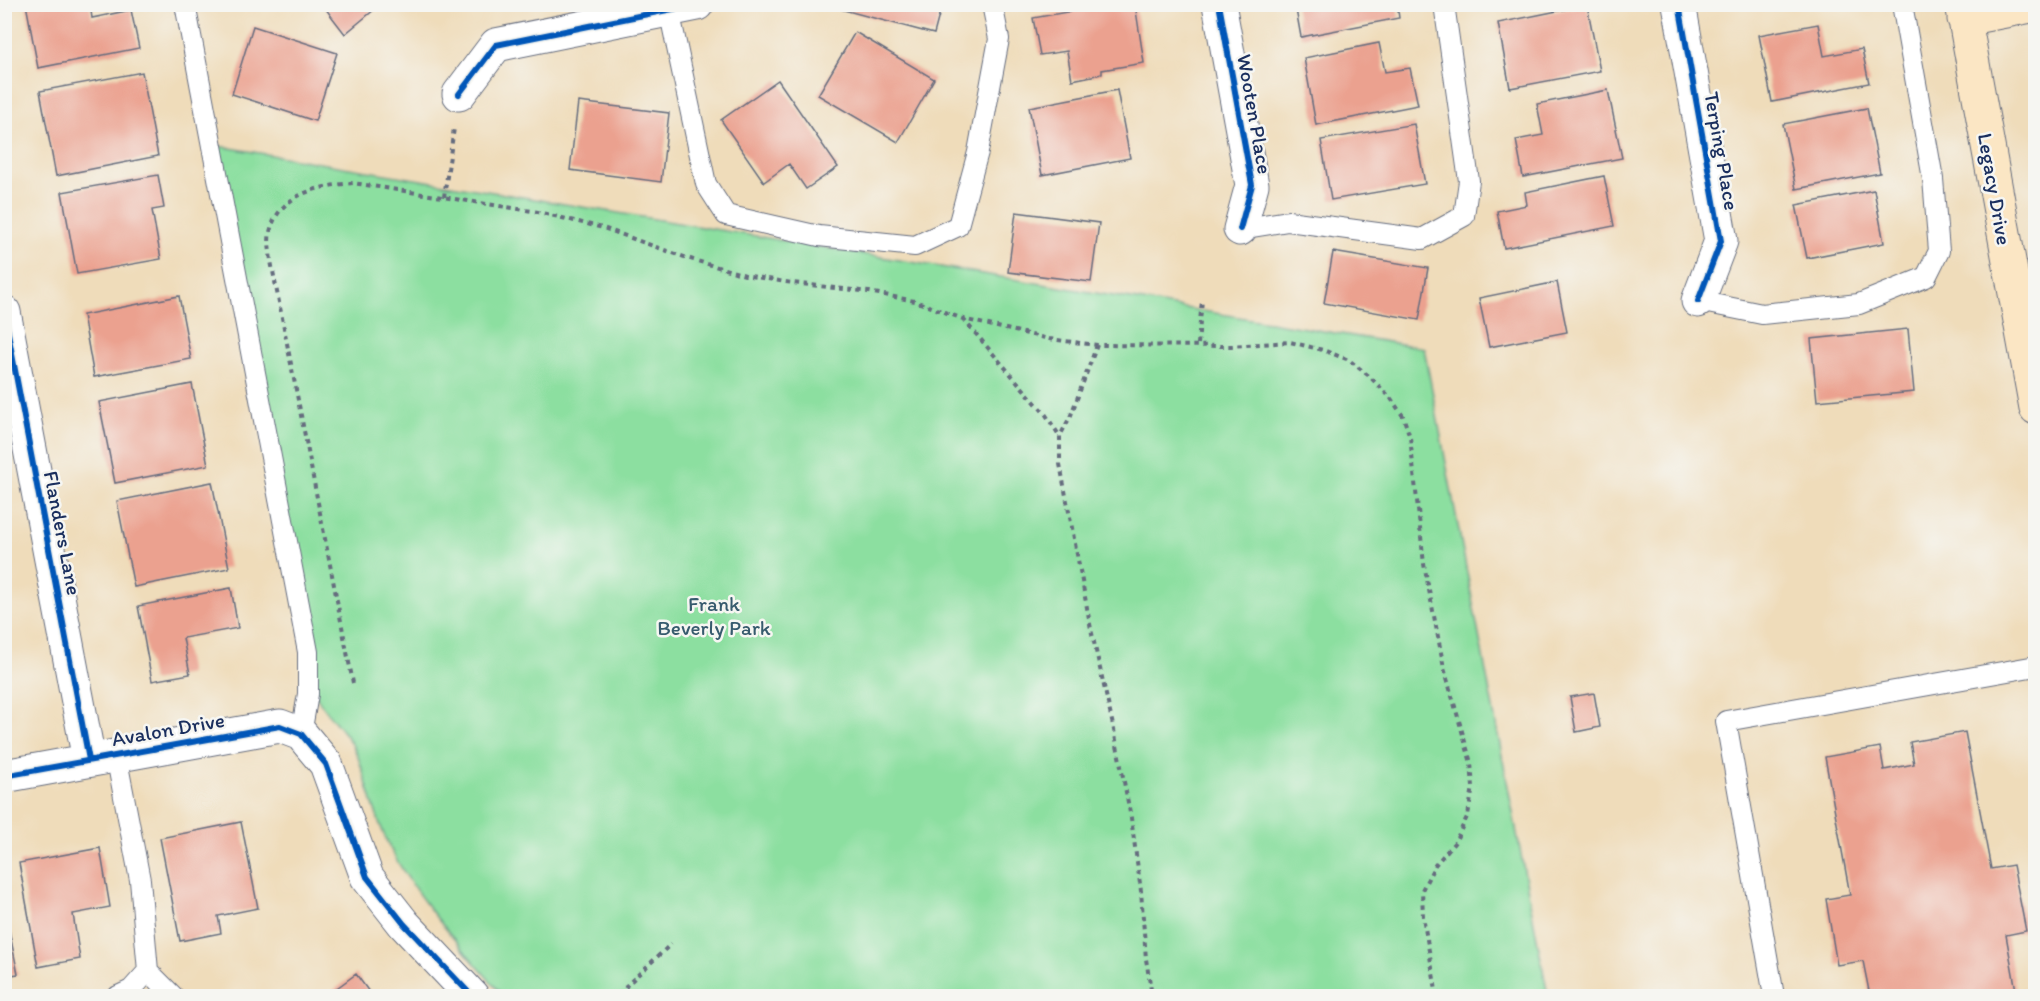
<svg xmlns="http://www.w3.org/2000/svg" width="2040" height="1001" viewBox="0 0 2040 1001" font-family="Itim,sans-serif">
<rect width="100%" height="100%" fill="#f6f6f2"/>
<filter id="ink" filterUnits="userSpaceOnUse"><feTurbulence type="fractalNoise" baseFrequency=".0167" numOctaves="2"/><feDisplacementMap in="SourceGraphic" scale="12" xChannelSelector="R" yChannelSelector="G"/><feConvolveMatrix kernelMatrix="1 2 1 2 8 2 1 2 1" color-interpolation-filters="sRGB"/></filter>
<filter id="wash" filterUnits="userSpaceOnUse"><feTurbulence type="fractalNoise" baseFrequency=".008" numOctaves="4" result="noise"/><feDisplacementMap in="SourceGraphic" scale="24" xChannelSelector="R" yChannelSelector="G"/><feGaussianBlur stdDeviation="1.35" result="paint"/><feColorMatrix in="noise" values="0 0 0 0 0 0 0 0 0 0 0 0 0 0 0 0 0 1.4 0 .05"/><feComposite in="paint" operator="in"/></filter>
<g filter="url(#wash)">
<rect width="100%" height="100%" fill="#efdcba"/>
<path fill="#8cdfa0" stroke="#54877f" stroke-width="1.5" d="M218,146l1206,202 124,648h-1045c-39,-46 -85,-94 -113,-148 -15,-30 -21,-60 -32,-91 -9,-24 -29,-38 -41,-60z"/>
<g id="blocks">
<path fill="#eba18f" d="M26,4h64l2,14 39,-8 8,38 -101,20z
M322,4h59l-36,30z
M841,4h101l-8,30 -94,-25z
M1112,4h23l9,59 -42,7v4l-30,6 -5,-29 -27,4 -7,-37z
M1295,4h102l2,14 -98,19z
M1754,4h16v2l-15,2z
M1587,5l13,66 -90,17 -12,-65z
M1818,24l6,32 38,-7 7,34 -97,19 -13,-67z
M253,26l84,27 -22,68 -83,-27z
M855,32l79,47 -36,63 -80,-47z
M1379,43l6,29 25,-4 8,37 -102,20 -12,-67z
M142,72l16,84 -102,20 -16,-85z
M778,80l60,87 -32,22 -17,-25 -25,18 -43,-62z
M1117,90l13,68 -88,17 -13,-68z
M1608,90l14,68 -99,19 -7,-37 27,-5 -6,-31z
M578,102l91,11 -8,69 -91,-12z
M1867,108l13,65 -84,16 -13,-65z
M1414,124l11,60 -94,16 -10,-60z
M158,175l6,33 -12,2 9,49 -84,15 -15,-82z
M1604,176l10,50 -110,22 -7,-37 30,-6 -2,-13z
M1874,190l10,53 -77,15 -11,-53z
M1016,212l83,11 -8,59 -83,-10z
M1333,252l95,16 -9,52 -95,-17z
M1557,282l10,50 -78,15 -10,-49z
M179,296l12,63 -97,18 -11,-62z
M1908,329l6,63 -97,9 -6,-62z
M192,384l16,81 -93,18 -16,-81z
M212,482l17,86 -95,19 -17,-86z
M231,588l7,40 -55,10 7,36 -38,7 -14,-75z
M1594,693l6,34 -24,5 -6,-35z
M1965,732l26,137 22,-4 13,66 -20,4 11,61h-147l-7,-35 -26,4 -11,-66 24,-4 -25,-138 55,-10 4,23 30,-6 -4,-22z
M241,822l17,86 -40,8 3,17 -41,8 -20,-103z
M100,848l10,59 -37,7 7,45 -42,8 -19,-104z
M4,905l14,69 -14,2z
M356,974l16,22h-46z"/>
</g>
</g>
<g filter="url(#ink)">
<use href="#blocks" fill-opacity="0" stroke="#656c7e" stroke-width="1.5"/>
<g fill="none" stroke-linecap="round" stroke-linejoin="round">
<g stroke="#656c7e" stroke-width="22">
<path id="lane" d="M185,4l123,648v42l-7,40
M669,10l37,174 20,31 93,21 96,10 43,-20 20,-74 21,-113 -7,-35
M1240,229l48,-8 134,18 42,-23 5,-35 -25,-177
M1698,301l64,13 97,-10 67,-27 13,-26 -6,-72 -31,-175
M116,755l24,125 8,91 -17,19 -13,6
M148,971l25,25
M1774,996l-48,-275 310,-55"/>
</g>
<g stroke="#656c7e" stroke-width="35">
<path id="street" d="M1219,4l33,181 -12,44
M1679,4l42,237 -23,60
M459,94l37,-49 201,-41
M4,312l85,448
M4,776l276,-50 21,8 25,30 41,113 37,47 68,72"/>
</g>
<g stroke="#656c7e" stroke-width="35">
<path id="secondary" d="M1962,4l74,404
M1964,19l72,-14"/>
</g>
<path stroke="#656c7e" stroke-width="4" stroke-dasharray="4.5 4.5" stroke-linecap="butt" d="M444,197l10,-69
M963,319l83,96 13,20
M1198,344l4,-44
M1097,345l-26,70 -11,21v28l31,165 23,101 17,88 10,73 5,68 6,37
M353,683l-82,-422c-1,-9 -3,-20 -1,-29 9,-39 50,-46 83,-49l185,29 65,16 84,30 58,17 40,7 84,10 46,9 48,18 86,20 48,6 134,1 59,-4 33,8 26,10 20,16 21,21 13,19 7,21 14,127 20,104 27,95 2,24 -5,28 -13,27 -20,23 -13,25 1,27 14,79
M621,996l6,-11 44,-41"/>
<use href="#lane" stroke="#fff" stroke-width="20"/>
<use href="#street" stroke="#fff" stroke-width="33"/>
<use href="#secondary" stroke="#fbe6c4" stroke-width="33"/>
<g stroke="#f6f6f2" stroke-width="10">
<path id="cycleway" d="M1219,4l33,181 -12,44
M1679,4l42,237 -23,60
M459,94l37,-49 201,-41
M4,312l85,448
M4,776l276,-50 21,8 25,30 41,113 37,47 68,72"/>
</g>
<use href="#cycleway" stroke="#0057b8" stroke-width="6"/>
</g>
</g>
<g text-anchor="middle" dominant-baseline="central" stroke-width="5" stroke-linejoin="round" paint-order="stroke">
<g font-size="21" fill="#1b2f5e" stroke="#f6f6f2">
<text transform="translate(1255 114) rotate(80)">Wooten Place</text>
<text transform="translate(1722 151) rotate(80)">Terping Place</text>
<text transform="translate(1995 189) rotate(80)">Legacy Drive</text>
<text transform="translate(63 533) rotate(79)">Flanders Lane</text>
<text transform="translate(168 729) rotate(-10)">Avalon Drive</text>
</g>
<g font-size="21" fill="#375b6e" stroke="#f6f6f2">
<text x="714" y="603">Frank<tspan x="714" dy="24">Beverly Park</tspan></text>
</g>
</g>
<rect width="2040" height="1001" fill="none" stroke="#f6f6f2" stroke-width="24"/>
</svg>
